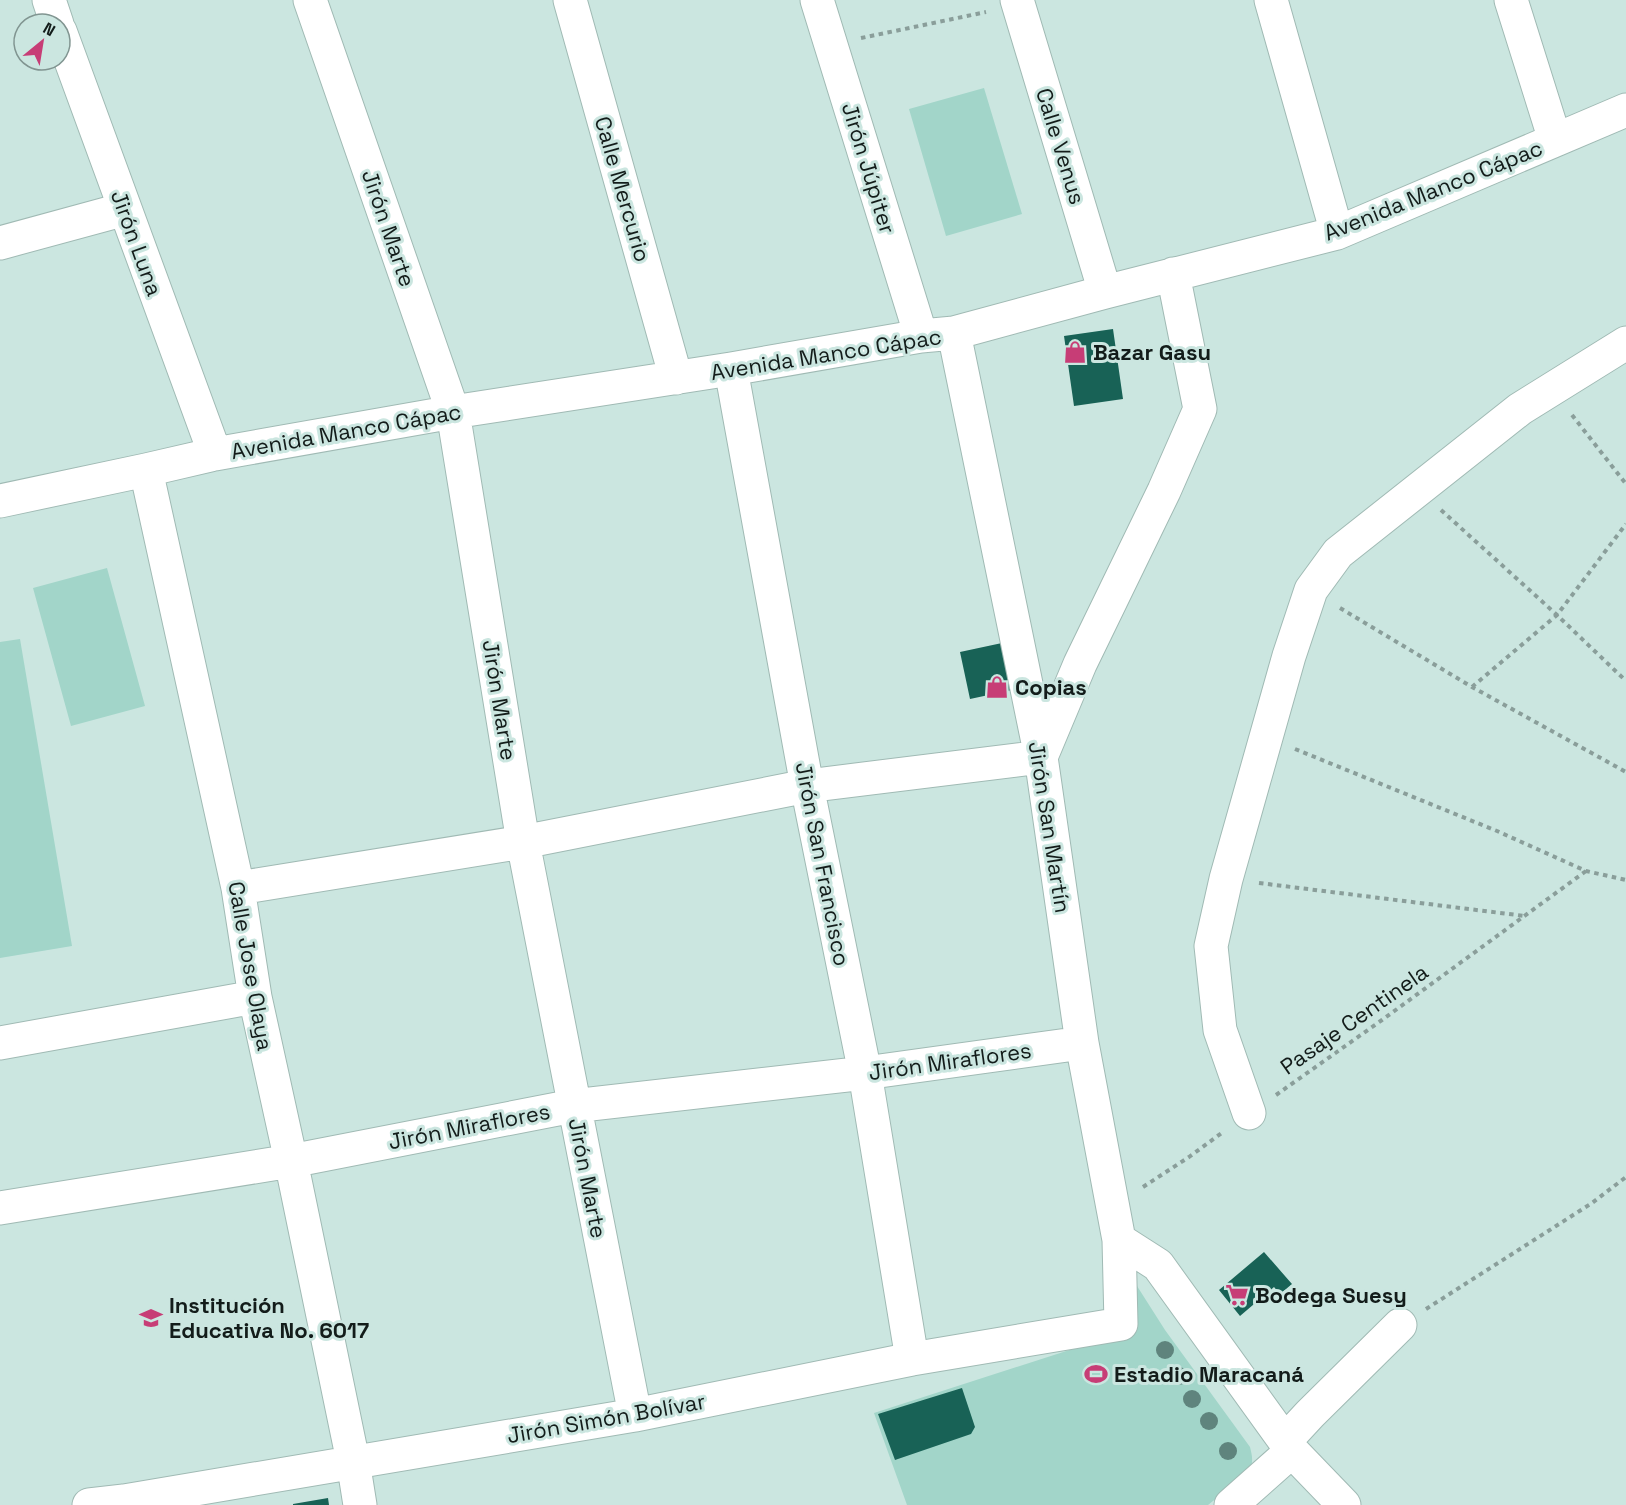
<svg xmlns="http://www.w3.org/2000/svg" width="1626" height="1505" viewBox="0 0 1626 1505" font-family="'Space Grotesk',sans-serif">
<rect width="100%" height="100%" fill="#cbe6e0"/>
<path fill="#a2d5c9" d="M984,88l38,126 -76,22 -37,-127z
M107,568l38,138 -74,20 -38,-138z
M20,639l52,307 -72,12v-316z
M1137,1286l28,44 85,117c2,8 4,16 -1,23 -6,9 -31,27 -41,35h-301l-33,-92 242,-78 13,-46z"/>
<path fill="#186256" d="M1113,329l10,70 -49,7 -10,-70z
M1002,643l10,47 -42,9 -10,-47z
M1264,1252l28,32 -12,10 -6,-7 -34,29 -21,-26z
M962,1388l13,39 -4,7 -76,26 -17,-46z
M328,1498l1,7h-36v-1z"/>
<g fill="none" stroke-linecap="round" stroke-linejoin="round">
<g stroke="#a0bab4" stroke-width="35">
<path id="minor" d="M49,0l8,24
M310,0l143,412 70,430 112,573
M570,0l106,378
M817,0l104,336
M1017,0l88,292
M1271,0l66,233
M1511,0l44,140
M60,31l155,423
M0,243l125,-34
M731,369l76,417 58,287 47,286
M146,470l92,418 17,109 36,164 62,300 7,44
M0,501l146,-31 69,-16 238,-42 278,-43 190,-33 33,-3 151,-41 232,-59 289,-123
M238,888l285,-46 284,-56 234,-29 39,-93 84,-173 36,-82 -27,-135
M0,1043l255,-46
M1249,1113l-29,-83 -9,-84 15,-67 63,-223 22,-66 27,-37 182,-144 106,-66
M0,1208l291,-47 282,-55 292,-33 217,-30
M1119,1240l39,25 134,186 52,54
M1285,1441l25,-27 90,-89
M89,1505l35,-4 511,-86 277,-56 209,-35 -2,-84 -37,-197 -41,-286 -87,-424
M1231,1505l61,-54"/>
</g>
<path stroke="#8a9e9a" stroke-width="4" stroke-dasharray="4.5 4.5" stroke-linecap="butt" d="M861,38l125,-26
M1572,415l54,69
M1441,510l116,105 69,66
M1340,608l132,79 154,85
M1472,687l85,-72 69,-91
M1295,749l202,82 89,40 40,9
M1259,883l266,33
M1276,1095l106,-75 204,-149
M1143,1187l46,-30 34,-25
M1426,1309l166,-106 34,-26"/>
<use href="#minor" stroke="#fff" stroke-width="33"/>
</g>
<g fill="#5f847d">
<circle cx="1165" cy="1350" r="9"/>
<circle cx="1179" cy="1376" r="9"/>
<circle cx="1192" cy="1399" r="9"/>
<circle cx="1209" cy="1421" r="9"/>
<circle cx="1228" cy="1451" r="9"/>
</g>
<defs>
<g id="shop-bare" transform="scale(1.8)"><path d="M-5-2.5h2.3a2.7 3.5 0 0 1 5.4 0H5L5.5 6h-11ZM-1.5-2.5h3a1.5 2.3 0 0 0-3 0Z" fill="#c73d76" stroke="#cbe6e0" stroke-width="2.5" paint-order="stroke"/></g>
<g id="supermarket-bare" transform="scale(1.8)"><path d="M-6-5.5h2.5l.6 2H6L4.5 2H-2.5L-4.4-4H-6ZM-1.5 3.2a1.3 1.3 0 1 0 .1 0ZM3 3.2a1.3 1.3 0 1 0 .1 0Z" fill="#c73d76" stroke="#cbe6e0" stroke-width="2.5" paint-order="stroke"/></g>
<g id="school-bare" transform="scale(1.8)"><path d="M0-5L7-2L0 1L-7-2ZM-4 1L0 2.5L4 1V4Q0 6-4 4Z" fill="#c73d76" stroke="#cbe6e0" stroke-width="2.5" paint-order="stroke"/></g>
<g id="stadium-bare" transform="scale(1.8)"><path d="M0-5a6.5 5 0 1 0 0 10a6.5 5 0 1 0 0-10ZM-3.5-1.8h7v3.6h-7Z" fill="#c73d76" stroke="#cbe6e0" stroke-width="2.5" paint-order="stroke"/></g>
</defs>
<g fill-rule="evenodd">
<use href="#shop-bare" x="1075" y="352"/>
<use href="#shop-bare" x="997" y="687"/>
<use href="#supermarket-bare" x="1237" y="1295"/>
<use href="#school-bare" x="151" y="1318"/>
<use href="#stadium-bare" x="1096" y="1374"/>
</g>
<g text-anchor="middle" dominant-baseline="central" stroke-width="6" stroke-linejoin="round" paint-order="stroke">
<g font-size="22" fill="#131c1a" stroke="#cbe6e0">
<text transform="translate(1061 146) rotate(73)">Calle Venus</text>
<text transform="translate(869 168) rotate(73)">Jirón Júpiter</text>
<text transform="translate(623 189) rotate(74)">Calle Mercurio</text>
<text transform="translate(1433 190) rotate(-22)">Avenida Manco Cápac</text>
<text transform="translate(389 228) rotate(71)">Jirón Marte</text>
<text transform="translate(137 243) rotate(70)">Jirón Luna</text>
<text transform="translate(826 354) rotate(-9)">Avenida Manco Cápac</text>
<text transform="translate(346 431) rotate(-10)">Avenida Manco Cápac</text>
<text transform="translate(500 700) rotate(81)">Jirón Marte</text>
<text transform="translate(1050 827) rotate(81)">Jirón San Martín</text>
<text transform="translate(823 864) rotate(79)">Jirón San Francisco</text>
<text transform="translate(251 966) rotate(80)">Calle Jose Olaya</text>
<text transform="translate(1354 1019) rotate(-35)">Pasaje Centinela</text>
<text transform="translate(950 1061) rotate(-8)">Jirón Miraflores</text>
<text transform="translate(469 1126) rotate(-11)">Jirón Miraflores</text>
<text transform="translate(588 1178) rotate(79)">Jirón Marte</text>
<text transform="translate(606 1418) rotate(-10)">Jirón Simón Bolívar</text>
</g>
<g font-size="22" font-weight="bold" fill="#131c1a" stroke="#cbe6e0" text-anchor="start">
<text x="1093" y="352">Bazar Gasu</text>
<text x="1015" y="687">Copias</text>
<text x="1255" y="1295">Bodega Suesy</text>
<text x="169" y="1305">Institución<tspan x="169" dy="25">Educativa No. 6017</tspan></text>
<text x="1114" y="1374">Estadio Maracaná</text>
</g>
</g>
<g transform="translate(42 42) rotate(30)"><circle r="28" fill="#cbe6e0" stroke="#819591" stroke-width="1.5"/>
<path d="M0-4.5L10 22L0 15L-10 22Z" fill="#c73d76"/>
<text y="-9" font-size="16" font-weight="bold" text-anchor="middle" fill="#131c1a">N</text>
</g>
</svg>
